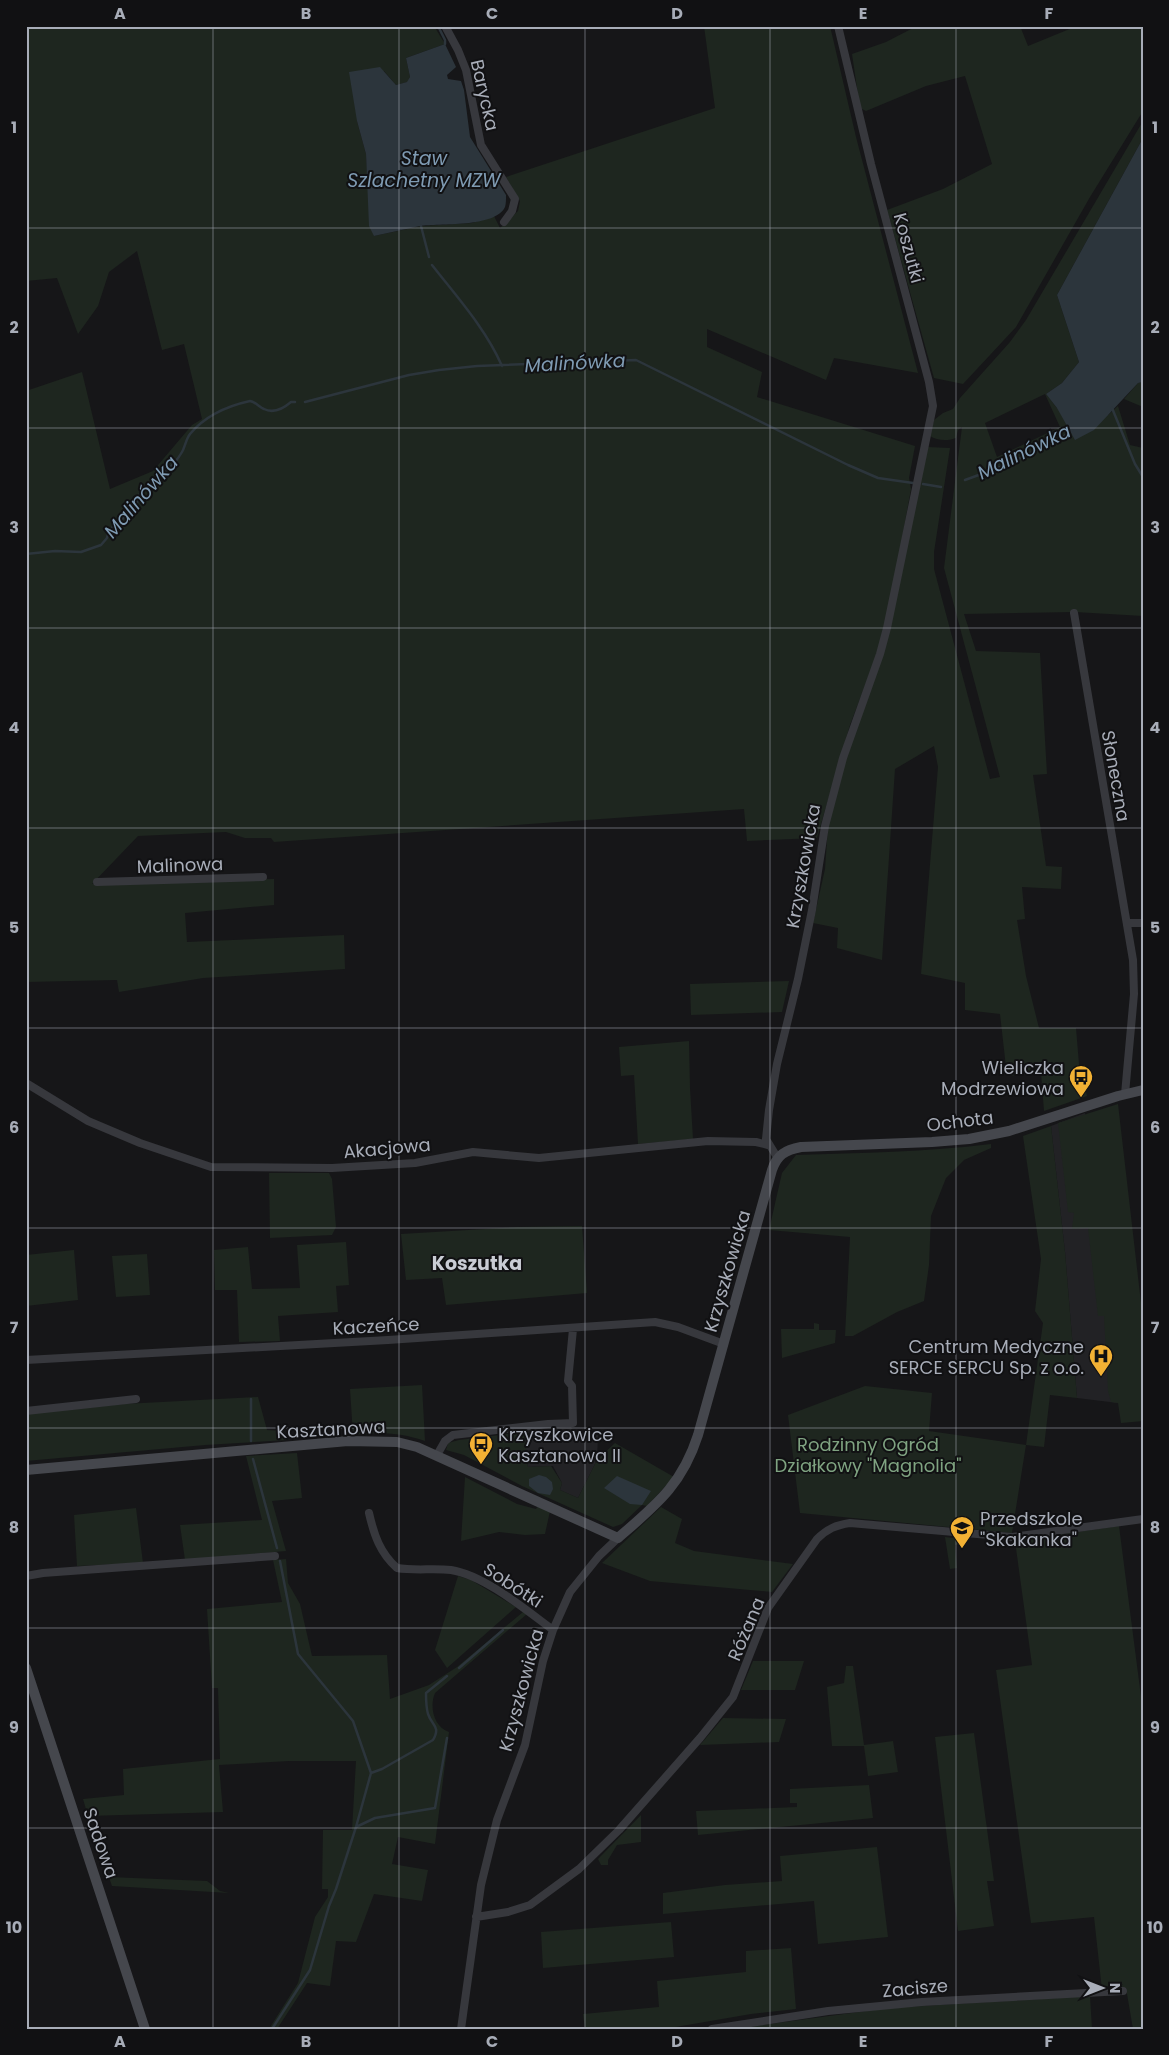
<svg xmlns="http://www.w3.org/2000/svg" width="1169" height="2055" viewBox="0 0 1169 2055" font-family="Poppins,sans-serif">
<rect width="100%" height="100%" fill="#161618"/>
<path fill="#222225" d="M1085,1113l33,290 -41,-5 -12,-146 -14,-126z
M571,1427l7,9 20,-1 -1,25 -19,38 -18,-8 2,-7 -9,-17 -25,1 -4,-35z"/>
<path fill="#1e261f" fill-rule="evenodd" d="M26,26h408l11,18 -39,14 4,19 -2,5 -12,3 -12,-14 -27,50 9,33 2,34 6,48 47,-10 51,-3 22,-7 6,12 18,-17 2,-10 -14,-24 209,-69 -11,-82h101l1,2 24,-2 26,111 62,236 -84,-15 -8,22 -119,-51v18l55,25 -5,25 158,49 -6,32 2,11 -23,127 -8,30 -30,79 -33,113 -70,3 -3,-32 -470,33 -3,-4h-26l-19,-6 -88,4 -46,48 182,-5v26l-89,8 2,29 157,-7 1,34 -142,9 -84,14 -2,-12 -91,2v-591l56,-19 28,117 43,-18 39,-46 10,-6 -18,-75 -22,6 -25,-99 -28,21 -11,34 -20,28 -21,-56 -31,3z
M917,26h103l8,20 49,-20h66v85l-53,86 -74,130 -53,57 -29,-6 -47,-168 56,-21 49,-25 -27,-88 -39,10 -60,25 -6,-3 -8,-54 34,-12z
M1143,121v17l-86,157 22,67 -17,21 -16,11 11,14 51,7 10,-9 12,39 13,3v168l-68,-4 -111,2 12,37 64,2 7,121 -14,1 13,91 16,1 -1,22 -39,-2 3,32 -8,1 9,56 13,52h37l3,36 8,32 -43,15 -3,-38 -34,3 -7,-62 -35,-4v-27l-44,-9 17,-207 -4,-21 -39,23 -13,191 -45,-12 1,-20 -25,-5 12,-54 3,-43 18,-68 25,-73 56,-238 23,1 -16,104v17l56,210 10,-2 -56,-209 18,-141 -4,3 -2,8c-7,3 -19,3 -26,-2l4,-16 9,-7 10,-4 7,-11 50,-56 16,-22zM1045,394l15,33 -63,30 -12,-34z
M1143,382v25l-19,-8 14,-16z
M789,981l-7,31 -91,3 -1,-31z
M689,1041l1,47 3,51 -55,5 -4,-69 -13,1 -2,-29z
M1118,1104l25,216v101l-22,2 -3,-20 -7,-1 -3,-11 -4,-75h-6l-10,-88 -16,1 2,-16 -6,-1 -10,-89z
M1051,1126l14,126 12,146 -27,-3 -6,52 -18,-2 -14,88 -212,-20 -12,-98 77,-29 67,7 -3,38 97,14 17,-122 -8,-12 6,-52 -18,-123z
M991,1144v4l-27,12 -18,18 -15,38 -2,49 -5,36 -27,11 -44,24h-8l5,-99 -81,-7 13,-57 14,-18c65,-2 130,-3 195,-11z
M269,1173h60l3,6 4,48 -4,8 -62,3z
M582,1226l5,67 -141,12 -4,-27 -36,2 -5,-46 117,-7z
M346,1242l3,43 -13,1 2,26 -60,4 2,25 -41,1 -2,-52h-22l-1,-40 34,-3 4,42 48,-1 -3,-43z
M74,1250l4,50 -52,6v-51z
M147,1254l3,41 -34,2 -4,-41z
M814,1323l5,1v6h17l-1,13 -53,15 -1,-29h33z
M422,1385l3,56c-26,-9 -45,-9 -72,-6l-3,-46z
M258,1397l9,33 17,1 3,9 -82,5 -179,16v-47l98,-10z
M524,1432l4,35 23,-1 11,17 -2,7 18,8 19,-38 18,-17 59,34 -27,29 -5,-1 -20,19 -9,3 -91,-41 -58,-31 -18,-5 2,-7 11,-3z
M297,1453l5,45 -30,3 14,50 -101,9 -5,-35 82,-5 -16,-64z
M465,1477l52,27 19,5 2,-3 12,5 -5,23 -20,1 -26,-3 -38,9z
M661,1507l21,12 -7,24 19,8 99,13 -21,28 -122,-11 -48,-18z
M136,1508l7,55 -66,3 -3,-51z
M1119,1526l24,186v317h-10l-7,-41 -24,2 -8,-73 -63,6 -35,-253 36,-5 -17,-124z
M945,1537l15,2v5l-5,1 2,23 -7,1z
M286,1559l2,24 12,21 12,52 75,-1 3,44 39,-14 28,-18 66,-55 4,2 -92,79c-6,14 -1,34 14,39l-14,112 -37,-7 -6,27 36,6 -6,31 -48,-7 -18,48 -20,-1 -6,45 -23,-3 -30,46h-8l29,-46 17,-66 13,-20v-8h-6l1,-59h29l4,-69h-67l-70,4 4,47 -135,4 -5,-17 41,-4 -1,-26 97,-10 -2,-71h-6l-5,-79 75,-7 -9,-42z
M458,1576l13,4 45,27 -69,61 -12,-18z
M753,1661h51l-9,29h-54z
M846,1666h7l11,79 29,-4 5,31 -30,4 -4,-30h-32l-5,-59 17,-4z
M723,1718l63,1 -7,23 -79,3z
M974,1733l20,148h-7l7,45 -36,5 -23,-194z
M869,1785l4,33 -175,17 -2,-24 101,-4v-4h-7v-14z
M641,1815v27l-24,3 -9,15v5h-7l-3,-6z
M877,1847l11,90 -70,7 -4,-43 -151,13v-21l62,-8 57,-4 -2,-25z
M109,1877l98,4 13,10 9,2 -117,-7z
M671,1922l3,35 -131,11 -2,-36z
M791,1948l5,61 -45,5 -87,15h-79l-2,-15 76,-7 -2,-26 89,-9v-21z
M1090,1996l2,33h-360l157,-21z"/>
<path fill="#2c353c" d="M445,44l11,23 -9,8 1,4 13,2 3,9 6,47 36,58c0,4 0,9 -1,12 -10,21 -66,16 -85,19 -15,3 -31,7 -46,10l-5,-10 -3,-72 -9,-33 -8,-49 31,-5 16,18 11,-3 3,-5 -4,-19z
M1143,138v244l-5,1 -44,47 -19,10 -18,-32 -11,-14 16,-11 17,-21 -22,-67z
M539,1475l7,2 6,5 1,7 -3,6 -12,-2 -9,-7v-7z
M617,1476l34,15 -9,14 -12,-1 -26,-16z"/>
<g fill="none" stroke-linecap="round" stroke-linejoin="round">
<path stroke="#2c353c" stroke-width="2.5" d="M438,26l7,14v4
M421,226l8,31
M432,265c25,32 54,64 70,101
M305,402l104,-27 30,-5 38,-4 159,-6 212,105 30,13 35,5
M1112,408l23,56 8,13
M965,480l41,-15 56,-27 10,-8
M923,484l18,3
M26,554l29,-3 26,1 20,-7 6,-7 2,-8 13,-10 5,-9 9,-6 5,-14 14,-10 4,-9 5,1c6,-4 14,-14 18,-21 3,-5 4,-13 8,-18 15,-18 37,-28 60,-33 6,1 9,6 14,8 10,5 20,-1 27,-7h4
M251,1441v-42
M253,1459l24,89
M459,1668l44,-38
M371,1773l11,-4 51,-29c8,-14 -1,-14 -5,-26 -2,-7 -2,-14 -2,-21l21,-17
M356,1827l19,-9 60,-10 12,-70
M272,2029l38,-59 19,-64 7,-17 20,-62 15,-54 -18,-52 -55,-67 -18,-93"/>
<path stroke="#37383d" stroke-width="8" d="M445,26l13,24 8,20 15,75 34,54 -3,12 -8,11
M1074,613l59,347 1,34 -9,100
M97,882l166,-5
M1128,923h15
M26,1083l62,38 52,22 71,24 121,1 83,-5 58,-11 66,6 169,-17 48,1 12,3
M777,1157l-11,-18 3,-29 8,-46 21,-85 14,-69 13,-84 18,-68 37,-104 7,-26 46,-222 -4,-24 -58,-218 -33,-138
M26,1360l362,-20 267,-18 23,5 46,17
M26,1411l110,-12
M437,1455l8,-14 8,-6 95,-11 25,-1 -1,-37 -4,-5 5,-52
M369,1513c5,22 11,40 28,55 18,3 36,0 54,2 33,5 75,40 102,60
M26,1576l17,-3 232,-17
M476,1917l32,-5 22,-7 49,-36 40,-39 81,-92 33,-41 35,-89 49,-69c10,-10 19,-14 33,-16l162,14 131,-18
M461,2029l20,-144 16,-65 28,-75 18,-84 10,-31 17,-38 29,-36 19,-18
M712,2029l116,-18 94,-9 201,-11"/>
<path stroke="#45474d" stroke-width="10" d="M26,1470l322,-29 49,1 20,5 201,91c38,-33 64,-53 80,-103l74,-265c5,-15 13,-20 29,-23l131,-5 37,-3 40,-8 109,-35 25,-6
M26,1668l119,361"/>
</g>
<path fill="none" stroke="#a8adb8" stroke-width="1" stroke-opacity="0.55" d="M213,26v2003M399,26v2003M585,26v2003M770,26v2003M956,26v2003M26,228h1117M26,428h1117M26,628h1117M26,828h1117M26,1028h1117M26,1228h1117M26,1428h1117M26,1628h1117M26,1828h1117"/>
<defs>
<g id="bus-pin" transform="scale(1.25)"><path d="M0 17L-7.5 6A9.5 9.5 0 1 1 7.5 6Z" fill="#f2b134" stroke="#111113"/><path d="M-5-6H5V4H4V6H2V4H-2V6H-4V4H-5ZM-3.5-4V0h7V-4ZM-3.5 1.2v1.5H-2V1.2ZM2 1.2v1.5H3.5V1.2Z" fill="#111"/></g>
<g id="hospital-pin" transform="scale(1.25)"><path d="M0 17L-7.5 6A9.5 9.5 0 1 1 7.5 6Z" fill="#f2b134" stroke="#111113"/><path d="M-5-5h3v3.5h4V-5h3V5h-3V1.5h-4V5h-3Z" fill="#111"/></g>
<g id="school-pin" transform="scale(1.25)"><path d="M0 17L-7.5 6A9.5 9.5 0 1 1 7.5 6Z" fill="#f2b134" stroke="#111113"/><path d="M0-5L7-2L0 1L-7-2ZM-4 1L0 2.5L4 1V4Q0 6-4 4Z" fill="#111"/></g>
</defs>
<g fill-rule="evenodd">
<use href="#bus-pin" x="1081" y="1077"/>
<use href="#hospital-pin" x="1101" y="1356"/>
<use href="#bus-pin" x="481" y="1444"/>
<use href="#school-pin" x="962" y="1528"/>
</g>
<g text-anchor="middle" dominant-baseline="central" stroke-width="4" stroke-linejoin="round" paint-order="stroke">
<g font-size="18" fill="#a8adb8" stroke="#111113">
<text transform="translate(485 95) rotate(77)">Barycka</text>
<text transform="translate(909 248) rotate(75)">Koszutki</text>
<text transform="translate(1116 776) rotate(80)">Słoneczna</text>
<text transform="translate(180 865) rotate(-2)">Malinowa</text>
<text transform="translate(803 866) rotate(-80)">Krzyszkowicka</text>
<text transform="translate(960 1121) rotate(-7)">Ochota</text>
<text transform="translate(387 1148) rotate(-5)">Akacjowa</text>
<text transform="translate(727 1271) rotate(-74)">Krzyszkowicka</text>
<text transform="translate(376 1326) rotate(-3)">Kaczeńce</text>
<text transform="translate(331 1429) rotate(-3)">Kasztanowa</text>
<text transform="translate(513 1585) rotate(33)">Sobótki</text>
<text transform="translate(746 1629) rotate(-67)">Różana</text>
<text transform="translate(521 1690) rotate(-75)">Krzyszkowicka</text>
<text transform="translate(101 1843) rotate(71)">Sadowa</text>
<text transform="translate(915 1988) rotate(-5)">Zacisze</text>
</g>
<g font-size="18" fill="#a8adb8" stroke="#111113" text-anchor="end">
<text x="1064" y="1067">Wieliczka<tspan x="1064" dy="21">Modrzewiowa</tspan></text>
<text x="1084" y="1346">Centrum Medyczne<tspan x="1084" dy="21">SERCE SERCU Sp. z o.o.</tspan></text>
<text x="498" y="1434" text-anchor="start">Krzyszkowice<tspan x="498" dy="21">Kasztanowa II</tspan></text>
<text x="980" y="1518" text-anchor="start">Przedszkole<tspan x="980" dy="21">"Skakanka"</tspan></text>
</g>
<g font-size="18" fill="#7fa381" stroke="#111113">
<text x="868" y="1444">Rodzinny Ogród<tspan x="868" dy="21">Działkowy "Magnolia"</tspan></text>
</g>
<g font-size="19" font-style="italic" fill="#7f9bb3" stroke="#111113">
<text x="424" y="158">Staw<tspan x="424" dy="22">Szlachetny MZW</tspan></text>
<text transform="translate(575 363) rotate(-3)">Malinówka</text>
<text transform="translate(1024 452) rotate(-26)">Malinówka</text>
<text transform="translate(141 497) rotate(-49)">Malinówka</text>
</g>
<g font-size="19" font-weight="bold" fill="#c9ccd4" stroke="#111113">
<text x="477" y="1263">Koszutka</text>
</g>
</g>
<rect width="1169" height="2055" fill="none" stroke="#111113" stroke-width="55"/>
<g transform="translate(1102 1988) rotate(90)" stroke="#111113" stroke-width="4" paint-order="stroke">
<path d="M0-4L9 19L0 12L-9 19Z" fill="#a8adb8"/>
<text y="-8" font-size="14" font-weight="bold" text-anchor="middle" fill="#a8adb8">N</text>
</g>
<rect x="28" y="28" width="1114" height="2000" fill="none" stroke="#a8adb8" stroke-width="2"/>
<g font-size="16" text-anchor="middle" font-weight="bold" fill="#a8adb8">
<text x="120" y="19">A</text>
<text x="306" y="19">B</text>
<text x="492" y="19">C</text>
<text x="677" y="19">D</text>
<text x="863" y="19">E</text>
<text x="1049" y="19">F</text>
<text x="14" y="133">1</text>
<text x="1155" y="133">1</text>
<text x="14" y="333">2</text>
<text x="1155" y="333">2</text>
<text x="14" y="533">3</text>
<text x="1155" y="533">3</text>
<text x="14" y="733">4</text>
<text x="1155" y="733">4</text>
<text x="14" y="933">5</text>
<text x="1155" y="933">5</text>
<text x="14" y="1133">6</text>
<text x="1155" y="1133">6</text>
<text x="14" y="1333">7</text>
<text x="1155" y="1333">7</text>
<text x="14" y="1533">8</text>
<text x="1155" y="1533">8</text>
<text x="14" y="1733">9</text>
<text x="1155" y="1733">9</text>
<text x="14" y="1933">10</text>
<text x="1155" y="1933">10</text>
<text x="120" y="2047">A</text>
<text x="306" y="2047">B</text>
<text x="492" y="2047">C</text>
<text x="677" y="2047">D</text>
<text x="863" y="2047">E</text>
<text x="1049" y="2047">F</text>
</g>
</svg>
